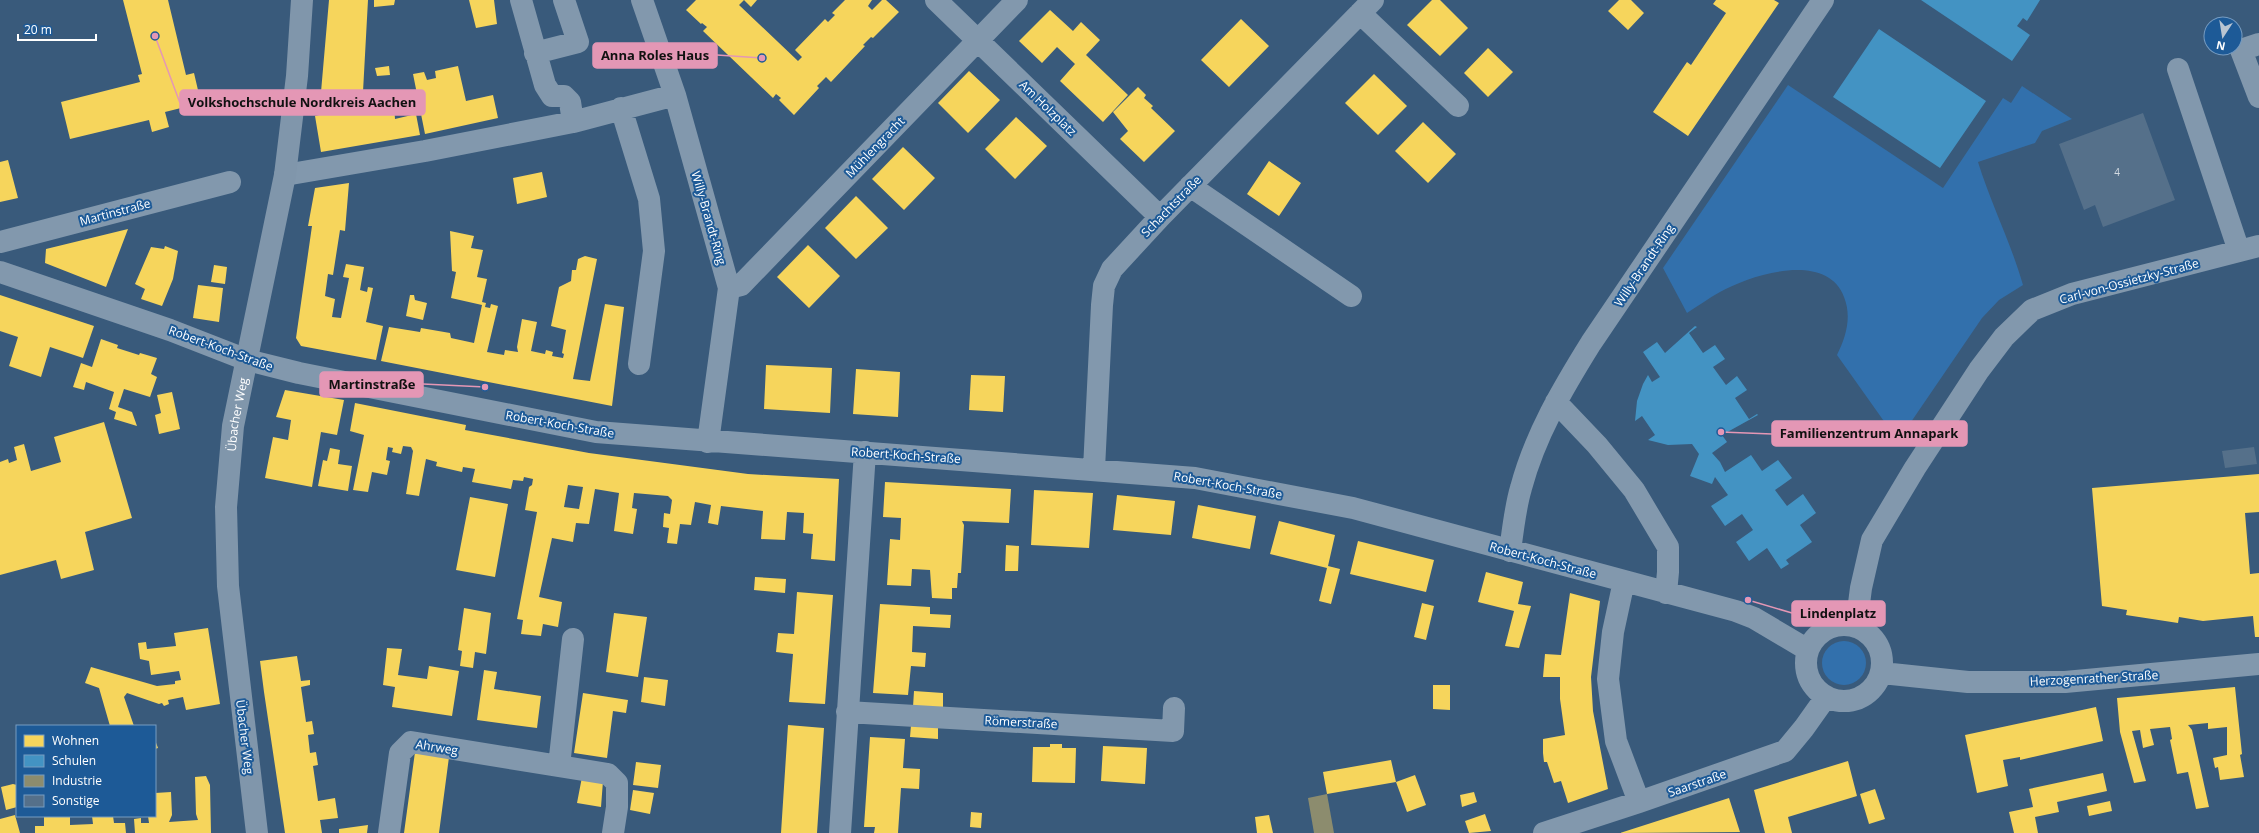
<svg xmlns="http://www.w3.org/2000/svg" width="2259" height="833" viewBox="0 0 2259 833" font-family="'Open Sans',sans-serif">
<rect width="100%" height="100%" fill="#395a7b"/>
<path fill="#3270ac" d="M1788,85l155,103 60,-90 8,5 11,-17 50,33 -30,12 -7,12 -57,19c13,42 33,81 45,123l-24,15 -17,18 -84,123 -61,-86c9,-18 15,-38 7,-58 -17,-46 -92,-23 -124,-5 -11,6 -22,14 -33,21l-24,-45z
M1822 663a22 22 0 1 1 44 0a22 22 0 1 1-44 0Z"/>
<path fill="#f6d55c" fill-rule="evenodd" d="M123,0h45l18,75 8,-2 7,30 -36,9 4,15 -17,5 -3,-12 -79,19 -9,-37 79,-20 -2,-7 4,-1z
M329,0h39l-6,110 32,-5 1,14 21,-5 4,21 -99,17 -6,-36 4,-1z
M374,0h21l-1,5 -20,2z
M469,0h25l3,24 -21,4z
M696,0h61l-6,7 -7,-7 -5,5 59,56 4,-4 -7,-7 30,-31 3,3 7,-7 -3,-2 13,-13h27l-4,6 4,4 10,-10h4l13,12 -26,26 -2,-1 -8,8 2,1 -34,36 -5,-5 -9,9 2,2 -25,27 -15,-15 2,-2 -5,-4 -3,4 -70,-67 4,-4 -5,-4 -1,1 -15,-14z
M1432,0h8l28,28 -28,28 -33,-31z
M1619,0h12l13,13 -16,17 -20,-19z
M1716,0h58l5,3 -91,133 -35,-24 34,-50 4,3 35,-52 -13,-9z
M1050,10l23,21 8,-9 19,18 -14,15 42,40 -25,27 -43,-41 15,-17 -18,-17 -15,16 -23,-22z
M1241,19l28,27 -40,41 -28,-27z
M1488,48l25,24 -25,25 -24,-24z
M389,66l1,9 -13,1 -2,-8z
M458,66l8,35 27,-6 5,23 -73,16 -12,-60 11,-2 3,8 9,-2 -1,-7z
M969,71l31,29 -32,33 -30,-30z
M1374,74l33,32 -29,29 -33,-32z
M1138,87l8,8 -2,3 9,8 -2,2 24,23 -31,31 -24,-23 8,-8 -15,-19z
M1016,117l31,29 -32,33 -30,-30z
M1423,122l33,32 -28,29 -33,-32z
M903,147l32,31 -31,32 -32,-31z
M8,160l10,38 -18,4v-40z
M1269,161l32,22 -22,33 -32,-22z
M542,172l5,25 -30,7 -4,-26z
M349,183l-4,48 -5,-1 -7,45 -5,-1 -3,22 10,3 -3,18 9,1 8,-40 -6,-1 3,-13 18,3 -4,23 7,2 1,-5 5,1 -7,34 17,4 -7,34 -75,-14 -5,-8 16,-112h-4l7,-38z
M856,196l32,32 -32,31 -31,-31z
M128,229l-22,58 -61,-24 1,-14z
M450,231l24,5 -3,12 12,2 -6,27 10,2 -5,23 4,1 -1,4 5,1 1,-4 7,2 -11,46 17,3 1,-5 13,2 -1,-5 5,-28 15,3 -6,29 14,3 1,-4 7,2 -1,4 11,2 1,-4 -2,-1 4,-23 -15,-4 8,-39 12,-6 1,-11h4l2,-11 7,-3 12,3 -24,120 17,2 15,-77 19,3 -12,99 -231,-45 8,-34 31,5 1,-4 29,5 1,5 23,5 8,-38 -31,-7 5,-26 -4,-1z
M808,245l32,31 -31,32 -32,-31z
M165,246l13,5 -5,28 -11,27 -21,-7 4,-10 -10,-5 16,-37 13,2z
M214,265l13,2 -2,17 -14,-2z
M198,285l25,3 -4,34 -26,-4z
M0,295l94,31 -11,32 -33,-11 -9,30 -32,-11 9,-29 -18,-6z
M410,295h4l1,5 12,3 -4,17 -17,-4z
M101,339l17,6 -1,3 22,7 1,-2 17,5 -6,16 6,3 -7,20 -26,-8 -6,18 14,5 5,14 -23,-7 2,-7 -7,-3 5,-17 -28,-10 -2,8 -11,-3 8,-24 11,4z
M766,365l66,3 -2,45 -66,-4z
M856,369l44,3 -2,45 -45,-3z
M971,375l34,1 -2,36 -34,-2z
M285,390l59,10 -7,35 -16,-3 -9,55 -47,-9 8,-41 15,3 3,-20 -15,-3z
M172,392l8,37 -21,5 -4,-19 6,-2 -4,-18z
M355,403l111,22 -1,5 124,23 159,21 91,5 -4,82 -24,-2 2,-25 -10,-1 1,-20 -17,-1 -2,28 -24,-1 2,-28 -42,-5 -3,19 -10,-2 3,-18 -16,-3 -4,23 -11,-1 -3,20 -10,-1 2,-15 -6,-1 1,-14 6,1 2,-14 -4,-4 -34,-3 -2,15 5,1 -4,25 -19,-3 5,-38 -24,-4 -6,35 -13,-1 -3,19 -21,-4 -13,59 23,5 -4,25 -15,-3 -2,12 -20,-2 2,-14 -6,-1 20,-107 -12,-2 4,-23 3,-2 1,-6 -9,-2 -1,4 -10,-1 -2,9 -39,-7 3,-13 -12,-2 -1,5 -26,-6 1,-4 -11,-3 -7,37 -13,-2 7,-43 -2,-4 -8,-1 -2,8 -9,-2 1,-4 -5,-1 -2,13 4,1 -3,14 -15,-3 -4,20 -15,-2 11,-55 -14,-4zM568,485l15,2 -4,22 -15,-2z
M104,422l28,96 -47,14 9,38 -33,9 -5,-19 -56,15v-113l8,-3 1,4 8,-3 -3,-13 10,-3 7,27 30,-9 -7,-25z
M330,448l10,2 -2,14 14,2 -4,25 -30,-5 5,-26 4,1z
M2259,474v38l-14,1 5,61 9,-1v64h-4l-2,-21 -50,5 -24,-4 -1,6 -52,-8 1,-5 -25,-4 -10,-118z
M885,482l126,7 -2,34 -47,-2 2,4 -3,48h-3l-1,15h-5v11l-20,-1 -2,-28 -18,-1 -1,17 -24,-1 3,-46 10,1 1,-22 -18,-1z
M1034,490l59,3 -4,55 -58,-3z
M1117,495l58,6 -4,34 -58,-5z
M470,497l38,7 -13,73 -39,-7z
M1198,505l58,11 -6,33 -58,-11z
M1279,521l56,14 -7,31 12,3 -9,35 -12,-3 8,-33 -57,-14z
M1358,541l76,19 -8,32 -76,-18z
M1006,545l13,1 -1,25h-13z
M1486,572l37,10 -5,22 13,2 -12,42 -14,-2 9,-35 -36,-9z
M755,577l31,2 -1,14 -31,-3z
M797,592l36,3 -8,109 -36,-2 4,-48 -17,-2 2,-19 16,1z
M1570,593l30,8 -9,76 2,34 15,78 -40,14 -7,-22 -7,2 -7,-21h-3l-1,-9v-14l22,-4 -5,-36v-22h-17l2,-23 16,1z
M1422,603l12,3 -8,34 -12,-3z
M880,604l50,3v7l21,1 -1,13 -37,-2 -1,26 14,1 -1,14 -14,-1 -3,29 -35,-2z
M464,608l27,5 -5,41 -11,-2 -2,16 -13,-2 2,-15 -4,-1z
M614,613l33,4 -9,60 -32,-5z
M208,628l12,76 -34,6 -3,-13 -15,3 1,4 -5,2 -2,-3 -3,1 -32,-11 -3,4 10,29h-24l-11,-38 -14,-5 6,-16 66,19 18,-2v-3l6,-1 -2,-9 -28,4 -2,-14 -9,-2 -2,-16 8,-1 1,7 29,-3 -2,-13z
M387,648l15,1 -4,26 29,4 2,-13 30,5 -7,45 -60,-9 3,-20 -12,-2z
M297,656l4,25 9,-1v5l-9,2 5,35 6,-1 2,13 -6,1 2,18 6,-1 2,13 -5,1 5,35 17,-3 3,20 -18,2 2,13h-37l-21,-141 -4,-31z
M484,670l13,2 -3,17 47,7 -4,32 -60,-8z
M644,677l24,3 -3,26 -24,-4z
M1433,685h17v25l-17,-1z
M2235,687l7,67 -2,1 4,22 -24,3 -2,-13 -3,1 -2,-10 14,-3v-28l-19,2v-6l-20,2 4,5 17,77 -13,2 -8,-37 -11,2 -7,-34 2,-1 -2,-12 -20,2 4,16 -11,3 -3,-18 -8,1 14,50 -12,2 -14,-51 -3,-34z
M914,691l29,2v16l-30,-2z
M583,693l45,7 -2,13 -13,-2 -6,47 -33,-5z
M2096,707l7,34 -83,19v-3l-17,3 5,26 -31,7 -12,-58z
M788,725l36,3 -7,105h-36z
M911,725l27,2v12l-28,-2z
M870,737l35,2 -2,29 17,1 -1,20 -18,-1 -3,45h-24l1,-6h-11z
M155,740l3,8 -3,1z
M1050,744h12v4h14l-1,35 -43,-1 1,-35h17z
M1103,746l44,2 -2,36 -44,-3z
M415,752l34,5 -10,76h-35z
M1391,760l5,22 -69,12 -4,-22z
M1848,761l9,35 -69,21 4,16h-27l-11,-43z
M636,762l25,3 -3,23 -25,-3z
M2103,773l4,18 -50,11 2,10 -24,5 3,16h-24l-5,-21 24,-5 -4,-18z
M1415,775l11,30 -19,7 -11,-30z
M206,776l4,9 1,48h-76l-1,-14 7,-1v5h8l-1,-7h7v-23l16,-1 1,23 -3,7 29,-2 -2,-6 -1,-37z
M582,777l21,4 -2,26 -24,-4z
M13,784l4,1v22l-11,3 -5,-23z
M1875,789l10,30 -16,5 -9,-30z
M633,790l21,3 -4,21 -20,-4z
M1474,792l3,10 -15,5 -2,-12z
M1729,798l11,34 -120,1z
M2110,801l2,10 -23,5 -2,-10z
M971,812l11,1 -1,15 -11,-1z
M1485,814l6,17 -22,2 -4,-12z
M15,815l5,18h-20v-14z
M1269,815l4,18h-16l-2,-16z
M44,816h26v9l23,-1 -1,-8h21l1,7h11l1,10h-91v-7h9z
M368,825l-1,8h-28v-4z"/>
<path fill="#4393c3" d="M1921,0h119l-13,21 -4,-3 -6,8 13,9 -18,26z
M1879,29l107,72 -46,67 -107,-71z
M1695,326l2,1 -8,6 14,20 12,-8 10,14 -12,8 13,18 11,-9 10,14 -12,8 14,21 8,-5 1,1 -36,20 5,7 -15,11 8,9 5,10 26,-17 11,16 16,-11 14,18 -17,12 12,16 16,-12 13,19 -16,12 12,17 -26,18 3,4 -8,5 -14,-21 -18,13 -13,-19 17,-12 -11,-16 -17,12 -14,-20 17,-11 -13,-18 -3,7 -22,-8 9,-22 -7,-10 -24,1 -20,-5 7,-5 -13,-19 -7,5 2,-20 6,-17 5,-9 4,7 8,-5 -17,-25 14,-10 8,11z"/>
<path fill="#8c8c6e" d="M1327,794l7,39h-20l-6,-35z"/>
<path fill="#55708a" d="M2143,113l32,87 -72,27 -8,-22 -11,5 -25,-66z
M2254,447l3,17 -32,4 -3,-17z"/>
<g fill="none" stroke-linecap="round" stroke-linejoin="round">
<path stroke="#8298ad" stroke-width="22" d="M521,0l24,85 7,11h12l6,6 3,20
M642,0l33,95 54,193 -21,154
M936,0l224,217
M1360,13l98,93
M2259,44l-18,6 18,47
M535,53l43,-11 -14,-42
M2178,69l61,182
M621,108l28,91 5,52 -15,113
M285,175l140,-24 148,-29 102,-27
M1190,186l161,110
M0,242l230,-60
M0,272l170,58 77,30 52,13 297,59 599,46 158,30 383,103 18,7 54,32
M729,288l12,-3 276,-285
M1556,402l41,43 37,45 34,57v25l-2,21
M1094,469l8,-164 2,-19 8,-17 48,-52 213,-217
M1510,551c3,-21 5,-43 11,-63 14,-53 42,-100 70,-145l232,-343
M1624,581l-11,51 -5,47 8,62 23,61
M1806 663a38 38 0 1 1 76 0a38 38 0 1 1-76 0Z
M1856,627l5,-39 11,-48 43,-72 64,-98 25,-33 28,-27 40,-16 187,-48
M1882,673l86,9h97l194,-18
M847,712l326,19 1,-23
M559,766l14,-127
M389,833l11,-80 11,-11 197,32 9,9v24l-4,26
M840,833l25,-381
M1544,833l95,-31 146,-51 19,-23 22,-31"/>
<path stroke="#8096ab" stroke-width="22" id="s1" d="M257,833l-29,-247 -2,-79 7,-81 52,-251 12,-99 5,-76"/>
</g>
<g text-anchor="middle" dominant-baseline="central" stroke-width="4" stroke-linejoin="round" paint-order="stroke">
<g font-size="10" fill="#d4dbe2">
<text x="2117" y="172">4</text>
</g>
<g font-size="12" fill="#fff" stroke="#1d5a97">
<text transform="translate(1048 108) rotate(44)">Am Holzplatz</text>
<text transform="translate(875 147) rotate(-46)">Mühlengracht</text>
<text transform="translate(1171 206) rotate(-46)">Schachtstraße</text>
<text transform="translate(115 212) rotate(-15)">Martinstraße</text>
<text transform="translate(709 218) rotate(74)">Willy-Brandt-Ring</text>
<text transform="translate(1644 265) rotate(-56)">Willy-Brandt-Ring</text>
<text transform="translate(2129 281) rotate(-15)">Carl-von-Ossietzky-Straße</text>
<text transform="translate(221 348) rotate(20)">Robert-Koch-Straße</text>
<text stroke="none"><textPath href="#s1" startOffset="421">Übacher Weg</textPath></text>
<text transform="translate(560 424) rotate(10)">Robert-Koch-Straße</text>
<text transform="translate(906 455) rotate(4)">Robert-Koch-Straße</text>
<text transform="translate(1228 485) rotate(10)">Robert-Koch-Straße</text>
<text transform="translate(1543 560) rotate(15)">Robert-Koch-Straße</text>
<text transform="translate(2094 678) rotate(-3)">Herzogenrather Straße</text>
<text transform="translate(1021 722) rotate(3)">Römerstraße</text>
<text transform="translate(245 737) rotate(83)">Übacher Weg</text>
<text transform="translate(437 747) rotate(9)">Ahrweg</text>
<text transform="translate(1697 783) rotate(-19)">Saarstraße</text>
</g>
</g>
<path fill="none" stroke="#e497b5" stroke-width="1.5" d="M762 58L717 55M155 36L180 103M485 387L423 384M1721 432L1772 434M1748 600L1792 613"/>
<g fill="#e497b5" stroke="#1d5a97" stroke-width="1.5">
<circle cx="762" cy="58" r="4"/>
<circle cx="155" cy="36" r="4"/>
<circle cx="485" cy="387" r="4"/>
<circle cx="1721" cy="432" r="4"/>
<circle cx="1748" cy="600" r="4"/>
</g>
<g fill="#e497b5" stroke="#e497b5" stroke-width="1.5">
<rect x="593" y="43" width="124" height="25" rx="4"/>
<rect x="180" y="90" width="245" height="25" rx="4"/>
<rect x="320" y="372" width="103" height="25" rx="4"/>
<rect x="1772" y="421" width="195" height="25" rx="4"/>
<rect x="1792" y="601" width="93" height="25" rx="4"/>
</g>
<g font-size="13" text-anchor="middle" font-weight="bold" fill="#111">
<text x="655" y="60">Anna Roles Haus</text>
<text x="302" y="107">Volkshochschule Nordkreis Aachen</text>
<text x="372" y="389">Martinstraße</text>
<text x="1869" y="438">Familienzentrum Annapark</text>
<text x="1838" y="618">Lindenplatz</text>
</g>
<rect x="16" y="725" width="140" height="92" fill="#1d5a97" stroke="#779cc1"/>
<rect x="24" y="735" width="20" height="12" fill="#f6d55c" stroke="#779cc1"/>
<text x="52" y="745" font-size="12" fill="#ffffff">Wohnen</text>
<rect x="24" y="755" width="20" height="12" fill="#4393c3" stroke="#779cc1"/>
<text x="52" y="765" font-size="12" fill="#ffffff">Schulen</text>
<rect x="24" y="775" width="20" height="12" fill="#8c8c6e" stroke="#779cc1"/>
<text x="52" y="785" font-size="12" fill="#ffffff">Industrie</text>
<rect x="24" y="795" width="20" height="12" fill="#55708a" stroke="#779cc1"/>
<text x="52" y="805" font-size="12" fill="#ffffff">Sonstige</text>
<g transform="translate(2223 36) rotate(192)"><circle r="19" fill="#1d5a97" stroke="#779cc1"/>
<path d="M0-3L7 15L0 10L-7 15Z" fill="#bac5d1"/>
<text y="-6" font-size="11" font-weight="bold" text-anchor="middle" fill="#ffffff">N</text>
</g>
<path d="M18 34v6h78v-6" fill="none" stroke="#ffffff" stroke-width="2"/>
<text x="24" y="34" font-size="12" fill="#ffffff" stroke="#1d5a97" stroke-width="3" paint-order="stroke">20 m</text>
</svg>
